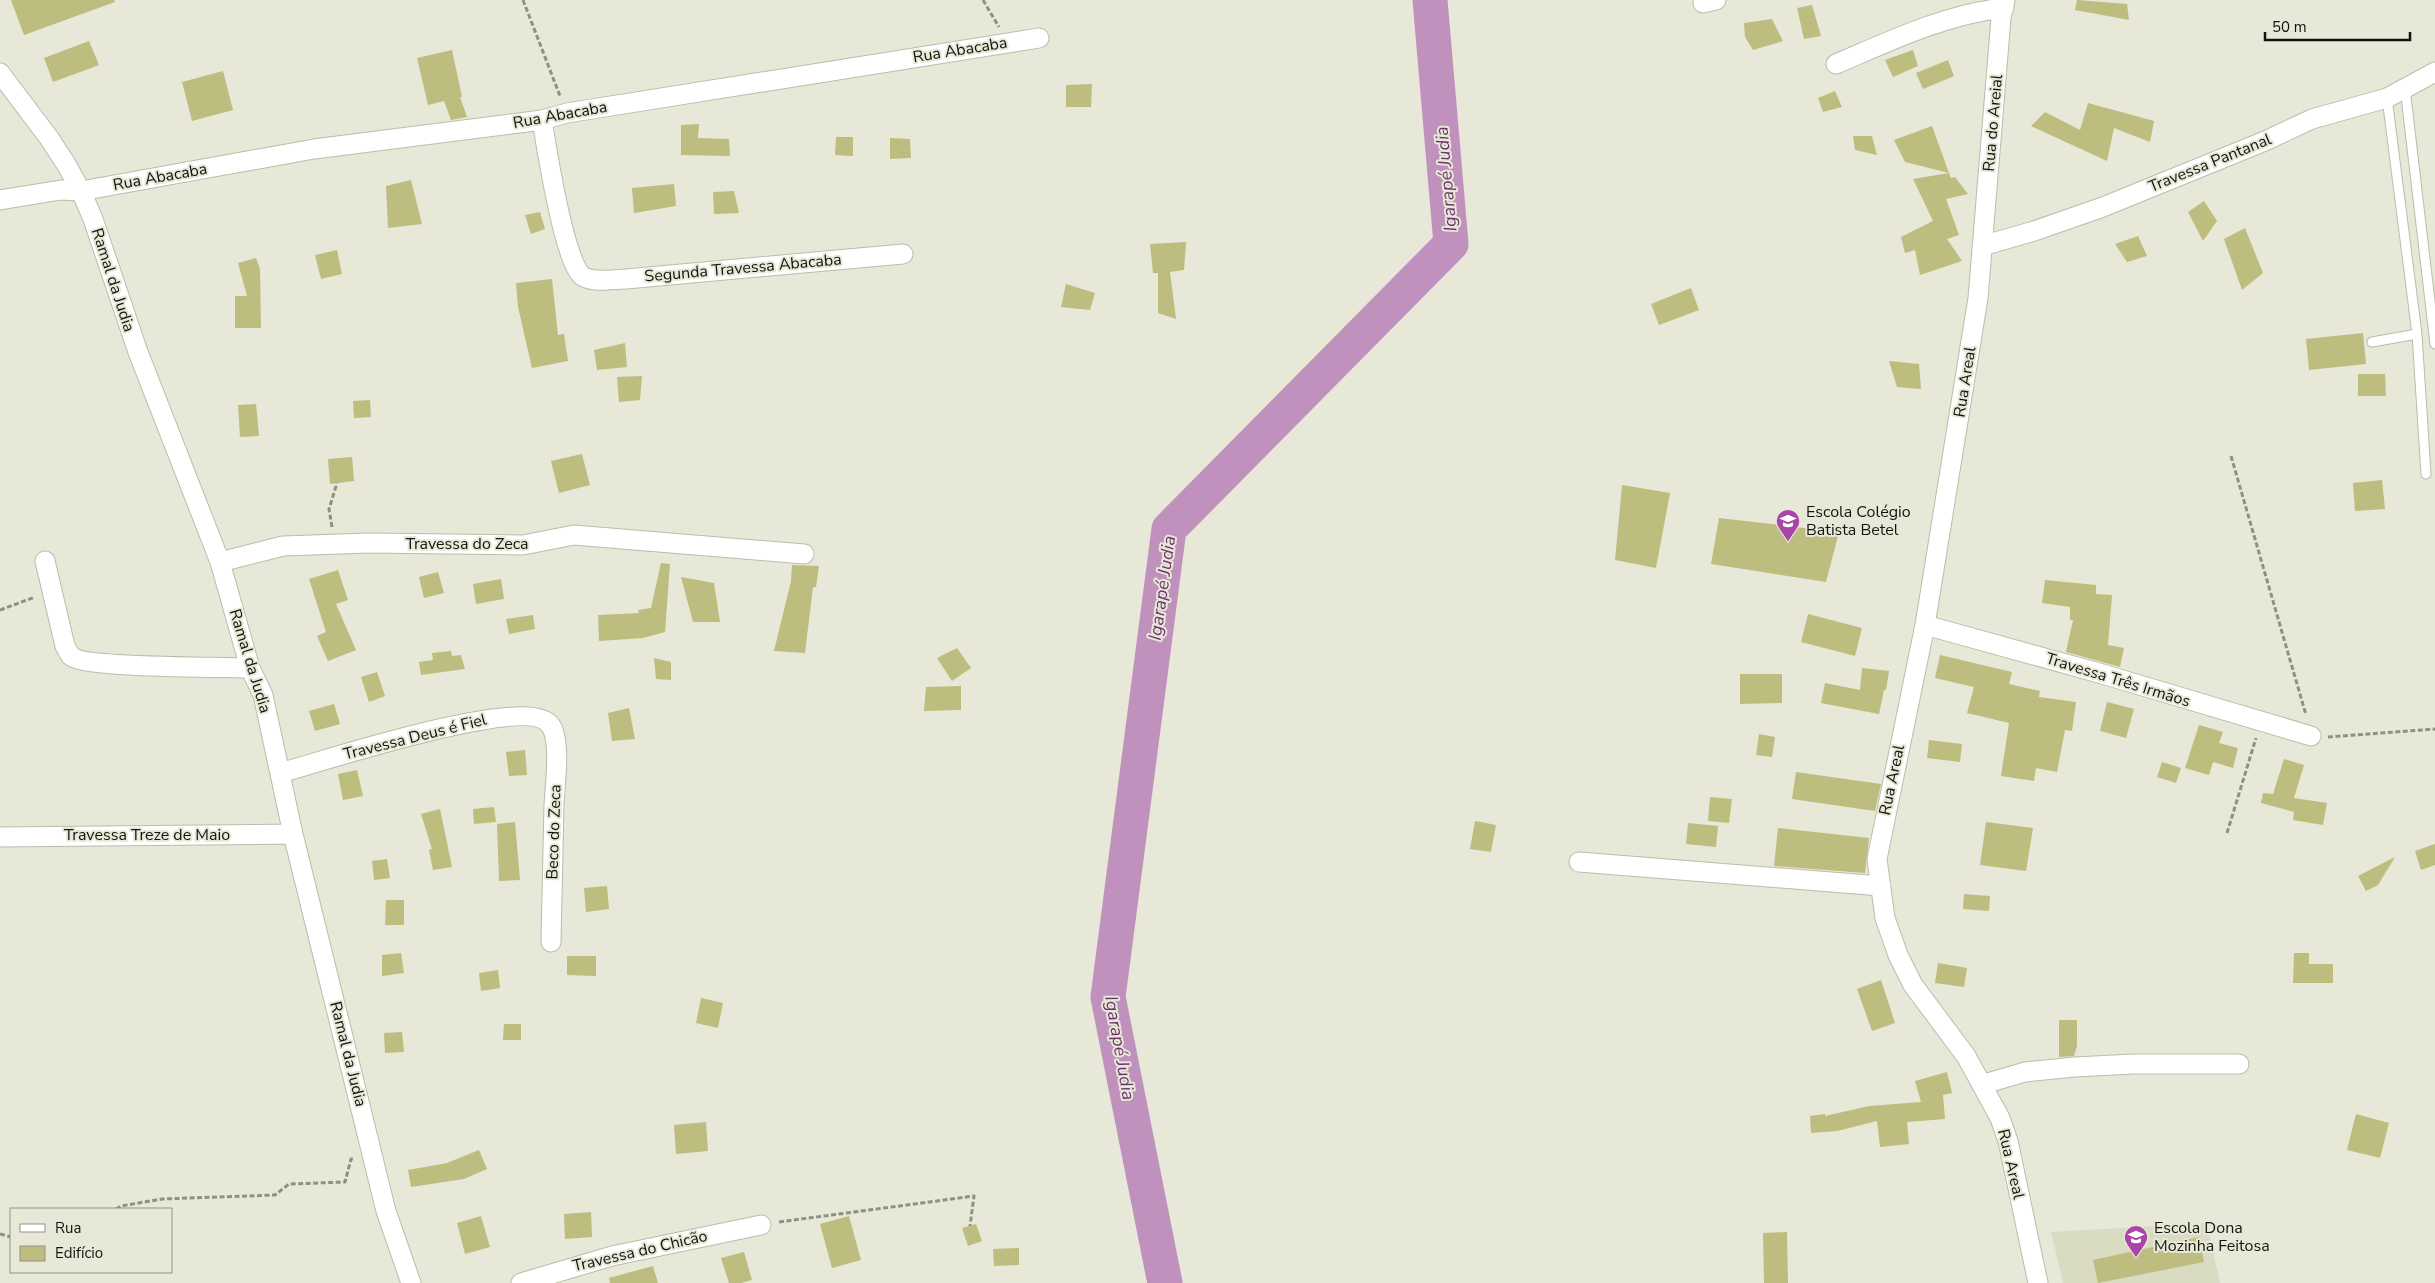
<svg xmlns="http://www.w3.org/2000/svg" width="2435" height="1283" viewBox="0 0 2435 1283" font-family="'Nunito Sans',sans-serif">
<rect width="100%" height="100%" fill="#e7e8d7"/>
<path fill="#dadbc3" d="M2207,1223l13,60h-157l-12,-51z"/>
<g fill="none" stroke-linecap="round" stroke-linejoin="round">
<path stroke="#c191be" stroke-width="35" d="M1165,1283l-57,-286 61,-468 282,-285 -21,-244"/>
</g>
<path fill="#bcbd7e" d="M11,0h103l1,2 -91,33z
M2077,0l50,4 2,16 -54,-10z
M1812,5l9,31 -17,3 -7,-31z
M1772,19l11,22 -30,9 -8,-13 -1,-14z
M89,41l10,24 -46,17 -9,-24z
M452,50l10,47h-2l7,20 -16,3 -7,-19 -16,4 -11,-47z
M1913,50l5,16 -25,11 -8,-17z
M1948,60l6,16 -31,13 -7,-16z
M223,71l10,39 -41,11 -10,-39z
M1092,84l-1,23h-25v-22z
M1835,91l7,16 -19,5 -5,-14z
M2088,103l66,18 -4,21 -36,-14 -7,33 -76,-35 14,-14 35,18z
M699,124l-1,14 31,1 1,17 -49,-1v-30z
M1932,126l17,47 -44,-11 -11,-22z
M1853,136h19l5,19 -22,-5z
M836,137h17v19l-18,-1z
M890,138l20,1 1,19 -21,1z
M1949,173l2,5 4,-1 13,17 -22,5 13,36 -12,4 15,22 -42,14 -5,-25 -10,3 -4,-16 32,-16 -20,-42z
M411,180l11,44 -34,4 -2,-42z
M674,184l2,22 -42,7 -2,-25z
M734,191l5,22 -25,1 -1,-22z
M2204,201l13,20 -14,20 -15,-29z
M540,212l5,17 -14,5 -6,-19z
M2245,228l18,45 -21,17 -18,-51z
M2138,236l9,20 -20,6 -12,-18z
M1186,242l-2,28 -14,2 6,47 -18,-6v-40h-5l-3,-29z
M337,250l5,24 -21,5 -6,-24z
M256,258l4,11 1,59h-26v-32h12l-9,-33z
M552,279l6,56 6,-1 4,27 -36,7 -14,-61 -2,-24z
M1066,284l29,9 -5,17 -29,-3z
M1691,288l8,22 -40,15 -8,-21z
M2363,333l3,31 -57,6 -3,-31z
M625,343l2,24 -30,3 -3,-20z
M1889,361l30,3 2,25 -24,-2z
M2358,374h27l1,22h-28z
M642,376l-2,24 -21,2 -2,-25z
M370,400l1,17 -17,1 -1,-17z
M256,404l3,32 -19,1 -2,-32z
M582,454l8,31 -31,8 -8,-32z
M352,457l2,24 -24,3 -2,-25z
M2382,480l3,29 -30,2 -2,-28z
M1622,485l48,8 -14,75 -41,-8z
M1719,518l120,14 -13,50 -115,-18z
M661,563l9,1 -5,68 -22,6 -44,3 -1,-26 41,-2 -1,-3 13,-2z
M792,565l27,1 -3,21h-3l-8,66 -31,-2 17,-70z
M338,570l10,30 -12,4 20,46 -28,11 -11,-25 9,-4 -17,-53z
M438,572l6,21 -20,5 -5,-21z
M681,577l33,6 6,39h-27z
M501,579l3,20 -28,5 -3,-20z
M2045,580l51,5v9l16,1 -4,50 16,3 -4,19 -54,-15 7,-32h-3v-13l-28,-4z
M1808,614l54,14 -7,28 -54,-14z
M533,615l2,14 -26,5 -3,-15z
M957,648l14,20 -19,13 -15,-23z
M451,651l1,5 9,-1 4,14 -44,6 -2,-13 14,-2 -1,-7z
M1940,655l72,17 -3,12 31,7 -1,6 37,5 -4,29 -7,-1 -8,42 -21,-4 -2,13 -33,-5 8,-53 -42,-10 7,-26 -39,-9z
M654,658l17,4v18l-15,-1z
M1862,668l27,3 -3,19h-2l-5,24 -58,-11 4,-20 35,7z
M377,672l8,24 -16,6 -8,-25z
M1740,674h42v29l-42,1z
M961,686v24l-37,1 2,-24z
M2107,702l27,7 -8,29 -26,-7z
M334,704l6,20 -25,7 -6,-20z
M629,708l6,31 -23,2 -4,-28z
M2199,725l24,7 -4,11 19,5 -5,20 -20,-6 -4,13 -24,-7z
M1759,734l16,3 -3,20 -16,-2z
M1929,740l33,4 -2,18 -33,-4z
M525,750l2,25 -18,1 -3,-24z
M2284,759l20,6 -10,33 33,5 -4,22 -30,-5 1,-8 -33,-9 2,-10 10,1z
M2162,762l19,6 -5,15 -19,-6z
M357,770l6,26 -20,4 -5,-26z
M1796,772l85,12 -6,27 -83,-12z
M1710,797l22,2 -3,24 -21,-2z
M494,807l2,15 -22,2 -1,-15z
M440,809l12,58 -19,3 -4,-20 3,-1 -11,-35z
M1475,821l21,4 -5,27 -21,-3z
M515,822l5,58 -21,1 -2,-57z
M1986,822l47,6 -7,43 -46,-6z
M1688,823l30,3 -2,21 -30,-3z
M1778,828l91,10 -4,35 -91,-7z
M2435,844v21l-14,5 -6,-19z
M2395,857l-17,28 -12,6 -8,-15z
M387,859l3,19 -16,2 -2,-19z
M607,886l2,23 -23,3 -2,-24z
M1964,894l26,2 -1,15 -26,-2z
M386,900h18v25h-19z
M401,953l3,20 -22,3v-21z
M2294,953h15v11h24v19h-40z
M567,956h29v20l-29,-1z
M1938,963l29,5 -3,19 -29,-4z
M498,970l2,18 -19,3 -2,-18z
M1881,980l14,43 -23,8 -15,-42z
M701,998l22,5 -5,25 -22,-5z
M2059,1020h18v26l-3,10 -15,1z
M504,1024h17v16h-18z
M402,1032l2,20 -19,1 -1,-20z
M1947,1072l5,21 -9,2 2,24 -38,3 2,22 -29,3 -3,-26 -40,10 -26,2 -1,-17 15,-2v2l44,-10 52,-4 -6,-21z
M2356,1114l33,9 -9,35 -33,-8z
M706,1122l2,29 -32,3 -2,-29z
M479,1150l8,19 -23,10 -53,8 -3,-17 39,-7z
M591,1212l1,25 -27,2 -1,-25z
M481,1216l9,31 -25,7 -8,-31z
M849,1216l12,44 -29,8 -12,-44z
M976,1224l6,17 -14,5 -6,-18z
M1787,1232l1,51h-24l-1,-50z
M2199,1237l5,25 -106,21 -5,-23z
M1019,1248v17l-25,1 -1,-17z
M744,1252l8,28 -11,3h-12l-8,-25z
M653,1266l5,17h-48l-1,-5z"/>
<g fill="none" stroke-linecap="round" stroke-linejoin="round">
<g stroke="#bbbcab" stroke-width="11">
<path id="lane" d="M2405,88l30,256
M2417,334l9,140
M2372,342l45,-8 -30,-236"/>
</g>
<g stroke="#bbbcab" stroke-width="21">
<path id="street" d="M2005,0l-4,18 -23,280 -53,327 -48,234 8,59 13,37 15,30 53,71 34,62 8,23 30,142
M1703,3l13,-3
M1836,64c54,-23 110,-50 168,-56
M0,73l49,65 17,26 15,27 12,28 45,133 82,210 30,106 13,27 30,139 93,377 25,72
M542,120c4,24 23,149 42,157 11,6 29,2 42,2l277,-25
M0,200l61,-10 20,1 233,-42 228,-29 25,-7 472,-75
M1982,246l52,-15 69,-24 162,-66 47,-22 75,-21 48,-26
M45,561l20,85c2,3 4,8 6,10 12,12 153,11 179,12
M220,562l63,-16 85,-3 155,2 51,-10 230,19
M1925,625l174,48 212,63
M280,773c38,-10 250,-81 271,-47 10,16 4,59 3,79 -1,45 -2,91 -3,137
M0,837l293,-3
M1579,862l302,24
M1984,1084l41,-12 50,-5 59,-3h105
M521,1283l91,-27 149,-31"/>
</g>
<path stroke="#8f9083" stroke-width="3" stroke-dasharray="5 2.5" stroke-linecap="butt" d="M523,0l37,96
M983,0l16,27
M2231,456l75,259
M332,527l-3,-18 8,-26
M0,610l35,-13
M2328,737l107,-8
M2227,833l29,-95
M116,1209l5,-3 41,-7 113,-4 14,-11 56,-2 6,-23h4
M779,1222l195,-26 -4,30
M0,1234l11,3"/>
<use href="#lane" stroke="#fff" stroke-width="9"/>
<use href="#street" stroke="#fff" stroke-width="19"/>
</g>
<defs>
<g id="school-pin" transform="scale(1.25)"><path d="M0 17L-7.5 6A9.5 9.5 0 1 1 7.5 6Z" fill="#aa44a8" stroke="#e7e8d7"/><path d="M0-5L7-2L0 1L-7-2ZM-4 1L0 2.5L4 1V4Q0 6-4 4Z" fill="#fff"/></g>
</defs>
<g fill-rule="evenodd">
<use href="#school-pin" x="1788" y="521"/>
<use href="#school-pin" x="2136" y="1237"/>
</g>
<g text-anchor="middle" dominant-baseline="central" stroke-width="4" stroke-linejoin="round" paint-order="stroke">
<g font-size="16" fill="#14140e" stroke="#e7e8d7">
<text transform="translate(960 50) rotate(-9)">Rua Abacaba</text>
<text transform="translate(560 115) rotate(-10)">Rua Abacaba</text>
<text transform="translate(1993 123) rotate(-85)">Rua do Areial</text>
<text transform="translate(2210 163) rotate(-22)">Travessa Pantanal</text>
<text transform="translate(160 177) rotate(-10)">Rua Abacaba</text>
<text transform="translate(743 268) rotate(-5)">Segunda Travessa Abacaba</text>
<text transform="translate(113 280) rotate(72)">Ramal da Judia</text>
<text transform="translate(1965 382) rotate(-81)">Rua Areal</text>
<text x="467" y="544">Travessa do Zeca</text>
<text transform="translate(250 661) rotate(73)">Ramal da Judia</text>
<text transform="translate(2118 680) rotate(17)">Travessa Três Irmãos</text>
<text transform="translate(415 737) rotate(-14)">Travessa Deus é Fiel</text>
<text transform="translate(1892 780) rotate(-78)">Rua Areal</text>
<text transform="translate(554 832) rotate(-88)">Beco do Zeca</text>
<text x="147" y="835">Travessa Treze de Maio</text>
<text transform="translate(348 1054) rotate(76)">Ramal da Judia</text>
<text transform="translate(2011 1164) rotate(77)">Rua Areal</text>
<text transform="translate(640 1251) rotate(-13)">Travessa do Chicão</text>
</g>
<g font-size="16" fill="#14140e" stroke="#e7e8d7" text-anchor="start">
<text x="1806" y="512">Escola Colégio<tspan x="1806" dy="18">Batista Betel</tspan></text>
<text x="2154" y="1228">Escola Dona<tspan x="2154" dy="18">Mozinha Feitosa</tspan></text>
</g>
<g font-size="18" font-style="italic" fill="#6d336b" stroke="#e7e8d7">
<text transform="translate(1446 179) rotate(-95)">Igarapé Judia</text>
<text transform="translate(1162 588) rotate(-82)">Igarapé Judia</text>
<text transform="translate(1120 1048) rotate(80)">Igarapé Judia</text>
</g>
</g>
<rect x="10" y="1208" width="162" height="65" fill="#e7e8d7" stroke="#939387"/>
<rect x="20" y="1224" width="25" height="8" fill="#ffffff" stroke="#939387"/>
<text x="55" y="1233" font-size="15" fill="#14140e">Rua</text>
<rect x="20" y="1246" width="25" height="15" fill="#bcbd7e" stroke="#939387"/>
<text x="55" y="1258" font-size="15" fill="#14140e">Edifício</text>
<path d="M2265 32v8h145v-8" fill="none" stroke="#14140e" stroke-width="2.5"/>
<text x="2272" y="32" font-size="15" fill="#14140e" stroke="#e7e8d7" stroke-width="4" paint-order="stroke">50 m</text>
</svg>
